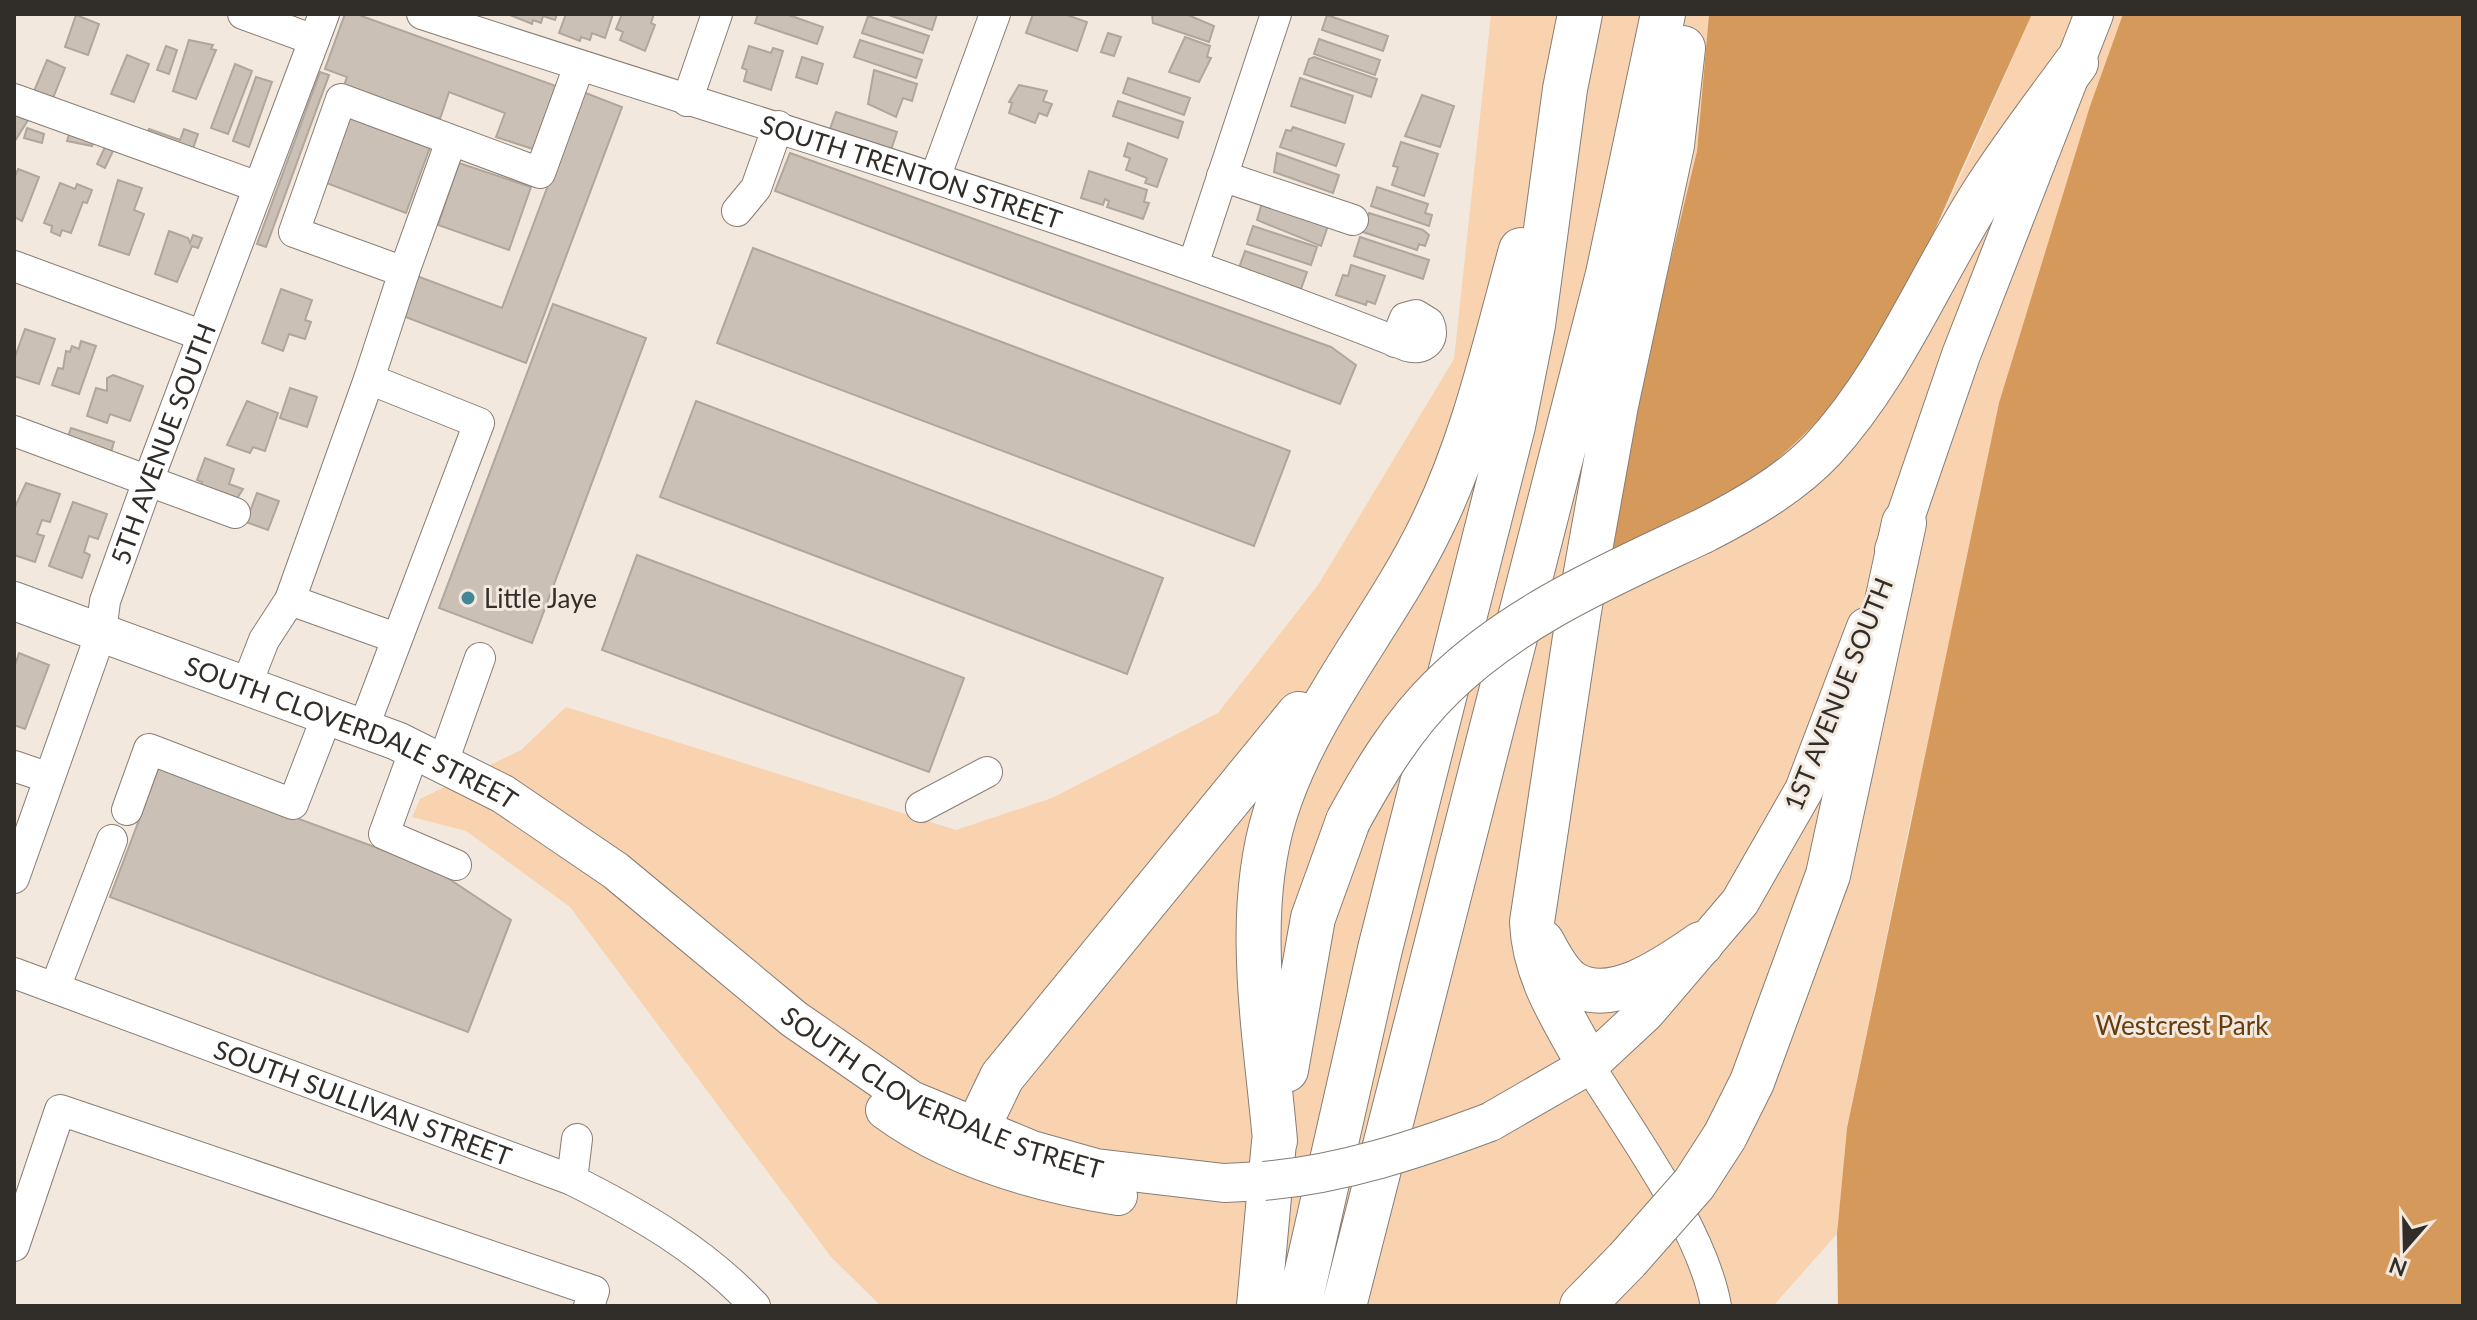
<svg xmlns="http://www.w3.org/2000/svg" width="2477" height="1320" viewBox="0 0 2477 1320" font-family="Lato,sans-serif">
<rect width="100%" height="100%" fill="#f3e8de"/>
<path fill="#f9d3af" d="M1491,14h218l-12,137 -46,190 266,-67 115,-260h91l-33,92 -178,707 -65,315 -9,99 625,-1213v1292l-626,-72 -64,72h-892l-50,-49 -261,-350 -104,-76 -54,-14 8,-18 101,-49 45,-43 390,123 96,-32 166,-85 100,-128 136,-226z"/>
<path fill="#d6995c" d="M1709,14h323c-24,54 -49,107 -73,161 -48,109 -84,199 -177,280 -53,46 -122,75 -184,106l99,-410z
M2123,14h340v1292h-625l-1,-72 10,-106 152,-725 91,-297z"/>
<path fill="#cbc0b6" stroke="#b0a69c" stroke-width="2" d="M345,14h11l200,72 -23,63 -37,-12 9,-24 -56,-21 -9,27 -97,-31 4,-11 -22,-8z
M557,14l-2,6 -12,-4 -2,7 -8,-3 -1,4 -22,-9z
M566,14h47l-8,24 -13,-5 -2,7 -9,-3 -1,4 -21,-8z
M622,14h32l-3,9 4,2 -10,26 -25,-11 3,-8 -7,-3z
M758,14h28l37,13 -6,17 -62,-21z
M886,14h51l-5,16z
M1033,14h31l23,8 -10,29 -51,-18z
M1152,14h34l28,12 -5,16 -56,-19z
M76,15l23,9 -11,31 -23,-8z
M1327,15l61,21 -5,15 -61,-21z
M868,16l61,20 -6,17 -61,-20z
M1108,33l13,4 -7,19 -13,-4z
M1185,37l25,9 -3,11 4,1 -12,24 -30,-10z
M1319,39l61,21 -5,15 -61,-21z
M189,40l24,5 -2,4 5,1 -20,49 -23,-8z
M860,40l62,20 -6,18 -62,-21z
M166,46l11,4 -8,24 -12,-4z
M749,46l22,7 2,-5 10,3 -12,39 -27,-9 3,-11 -5,-2z
M127,55l22,9 -15,38 -23,-8z
M802,57l21,7 -6,20 -21,-7z
M1314,57l63,22 -6,18 -67,-23 5,-15z
M47,60l18,8 -14,35 -19,-7z
M235,64l17,7 -24,63 -17,-6z
M874,70l43,14 -5,17 -9,-3 -7,19 -28,-13z
M320,72l9,3 -63,172 -9,-3z
M256,77l16,5 -23,65 -16,-6z
M1128,78l62,20 -6,17 -61,-22z
M1300,78l53,18 -8,27 -54,-17z
M1019,85l28,6 -4,10 9,3 -5,12 -8,-3 -4,10 -26,-10 3,-10 -3,-1z
M583,92l39,15 -96,256 -131,-50 14,-40 93,35z
M1422,95l32,11 -14,41 -35,-11z
M1118,101l65,21 -5,16 -65,-22z
M348,108l85,31 -27,74 -85,-32z
M836,112l61,20 -6,18 -61,-21z
M14,115l14,5 -13,21h-1z
M72,125l24,9 -4,12 -25,-5z
M1293,127l51,17 -8,22 -56,-19 6,-17 5,1z
M27,128l17,6 -2,9 -18,-5z
M149,129l31,11 4,-11 14,5 -8,23 -45,-17z
M1401,142l37,12 -14,42 -32,-11 6,-18 -5,-1z
M1128,143l39,16 -10,28 -12,-4 2,-5 -21,-8 4,-12 -6,-2z
M105,147l8,4 -8,17 -8,-4z
M790,153l541,194 25,18 -16,39 -565,-213z
M1277,153l62,22 -6,18 -59,-21z
M459,163l72,24 -22,63 -71,-25z
M18,169l21,8 -17,44 -8,-4v-38z
M1089,171l58,19 -3,12 5,1 -6,16 -36,-12 2,-6 -4,-2 -2,6 -22,-7z
M118,180l24,8 -8,22 10,4 -15,41 -30,-10z
M60,183l15,6 2,-5 15,6 -5,13 -4,-1 -12,31 -9,-3 -2,6 -9,-4 1,-6 -8,-3z
M1377,187l51,17 -3,9 7,2 -3,11 -58,-20z
M1262,203l67,20 -8,23 -64,-26z
M1369,213l54,17 6,5 -4,11 -6,-2 -2,6 -54,-18z
M1253,226l64,21 -6,18 -64,-21z
M169,231l19,7 2,5 3,-8 9,3 -4,10 -6,-2 -15,36 -22,-8z
M1360,237l69,23 -6,19 -69,-23z
M753,248l537,203 -36,95 -537,-203z
M1245,251l62,21 -6,17 -62,-21z
M1351,265l34,11 -10,28 -8,-3 -1,4 -30,-10 7,-20 5,1z
M281,289l31,11 -7,20 6,2 -6,17 -16,-5 -6,17 -21,-8z
M553,304l93,34 -114,305 -93,-35z
M25,329l30,10 -16,45 -25,-8v-16z
M81,341l15,5 -17,48 -27,-9 6,-17 5,1 3,-18 4,1 2,-6 7,3z
M113,375l30,11 -13,35 -20,-7 -3,9 -20,-7 9,-28 11,3v-13z
M290,388l27,9 -10,30 -27,-9z
M247,401l31,12 -13,38 -12,-4 -3,6 -23,-8z
M696,401l467,177 -36,96 -467,-177z
M71,428l43,14 -5,17 -44,-14z
M205,458l29,11 -5,15 14,5 -11,17 -34,-13 4,-11 -5,-2z
M26,483l34,11 -10,28 -8,-2 -5,14 7,2 -9,26 -21,-7v-46z
M257,493l22,8 -11,29 -22,-8z
M73,502l34,12 -9,25 -9,-3 -5,16 6,3 -8,23 -33,-12z
M637,555l327,123 -35,94 -327,-122z
M19,653l30,12 -24,64 -11,-4v-57z
M159,767l275,102 77,51 -43,112 -358,-135z"/>
<g fill="none" stroke-linecap="round" stroke-linejoin="round">
<g stroke="#877d74" stroke-width="32">
<g id="minor">
<path d="M243,14l71,26"/>
<path id="s1" d="M422,14c329,108 662,204 985,332 17,5 29,-6 22,-23l-13,-8 -11,3 -10,24"/>
<path d="M14,99l244,88"/>
<path d="M687,101l30,-87"/>
<path d="M1222,176l131,44"/>
<path d="M935,178l60,-164"/>
<path d="M737,211l19,-23 22,-62"/>
<path d="M1193,265l83,-251"/>
<path d="M14,266l187,69"/>
<path d="M404,272l47,-131"/>
<path d="M369,379l35,-107 -110,-40 47,-133 199,74 39,-107"/>
<path d="M14,431l221,82"/>
<path d="M290,600l106,38"/>
<path d="M246,686l18,-46 26,-40 79,-221 110,44 -116,306"/>
<path d="M415,749l-31,85 72,31"/>
<path d="M443,762l37,-104"/>
<path d="M14,766l35,12"/>
<path d="M921,807l66,-35"/>
<path d="M127,810l22,-61 144,55 34,-88"/>
<path id="s2" d="M14,878l87,-245 4,-32 43,-120 176,-467"/>
<path id="s3" d="M14,973l558,207c66,33 132,71 183,126"/>
<path d="M55,988l57,-148"/>
<path d="M1589,1065c42,69 113,163 127,241"/>
<path d="M572,1180l5,-41"/>
<path d="M14,1246l46,-136 534,181 -5,15"/>
</g>
</g>
<g stroke="#877d74" stroke-width="40">
<g id="major">
<path d="M1894,550l67,-195 133,-341"/>
<path id="s4" d="M14,601l383,140 106,53 113,77 178,148 117,81 121,50 64,18 128,15 40,-2"/>
<path d="M885,1110c66,49 153,73 233,86"/>
<path d="M1490,1122l99,-57 57,-53 94,-110 64,-112 62,-163"/>
</g>
</g>
<g stroke="#877d74" stroke-width="46">
<path id="highway" d="M1703,531c43,-22 87,-47 120,-82 68,-74 105,-168 158,-252 29,-46 63,-90 95,-134
M1542,942c8,14 16,32 30,41 40,25 97,-17 129,-39
M1589,1065c-25,-46 -55,-89 -57,-143l47,-311 37,-206 56,-260 11,-97
M1286,1070l27,-152 35,-97
M977,1129l25,-52 297,-363
M1725,1136l27,-54 76,-207 76,-352
M1275,1141c-9,-105 -32,-224 0,-327 32,-104 109,-190 156,-287 43,-87 64,-184 90,-277
M1259,1306l15,-164
M1299,1306l81,-357 133,-523 20,-101 32,-236 15,-75
M1344,1306l264,-1032 55,-260
M1582,1306l45,-46"/>
</g>
<use href="#minor" stroke="#fff" stroke-width="30"/>
<use href="#major" stroke="#fff" stroke-width="38"/>
<use href="#highway" stroke="#fff" stroke-width="44"/>
<g stroke="#877d74" stroke-width="40" stroke-linecap="butt">
<path id="major-bridge" d="M1264,1181c79,-7 151,-31 226,-59"/>
</g>
<g stroke="#877d74" stroke-width="46" stroke-linecap="butt">
<path id="highway-bridge" d="M1348,821c26,-48 55,-96 94,-134 73,-72 170,-113 261,-156
M1627,1260l67,-76 31,-48"/>
</g>
<use href="#major-bridge" stroke="#fff" stroke-width="38"/>
<use href="#highway-bridge" stroke="#fff" stroke-width="44"/>
</g>
<circle fill="#438796" stroke="#f3e8de" stroke-width="3" cx="468" cy="598" r="8"/>
<g text-anchor="middle" dominant-baseline="central" stroke-width="6" stroke-linejoin="round" paint-order="stroke">
<g font-size="26" fill="#312d29" stroke="#f3e8de">
<text stroke="none"><textPath href="#s1" startOffset="514">SOUTH TRENTON STREET</textPath></text>
<text stroke="none"><textPath href="#s2" startOffset="460">5TH AVENUE SOUTH</textPath></text>
<text transform="translate(1838 694) rotate(-68)">1ST AVENUE SOUTH</text>
<text stroke="none"><textPath href="#s4" startOffset="362">SOUTH CLOVERDALE STREET</textPath></text>
<text stroke="none"><textPath href="#s4" startOffset="1062">SOUTH CLOVERDALE STREET</textPath></text>
<text stroke="none"><textPath href="#s3" startOffset="372">SOUTH SULLIVAN STREET</textPath></text>
</g>
<g font-size="26" fill="#312d29" stroke="#f3e8de" text-anchor="start">
<text x="484" y="598">Little Jaye</text>
</g>
<g font-size="26" fill="#653d0c" stroke="#f3e8de">
<text x="2182" y="1025">Westcrest Park</text>
</g>
</g>
<rect width="2477" height="1320" fill="none" stroke="#312d29" stroke-width="32"/>
<g transform="translate(2405 1248) rotate(200)" stroke="#f3e8de" stroke-width="6" paint-order="stroke">
<path d="M0-6L14 30L0 20L-14 30Z" fill="#312d29"/>
<text y="-12" font-size="22" font-weight="bold" text-anchor="middle" fill="#312d29">N</text>
</g>
</svg>
